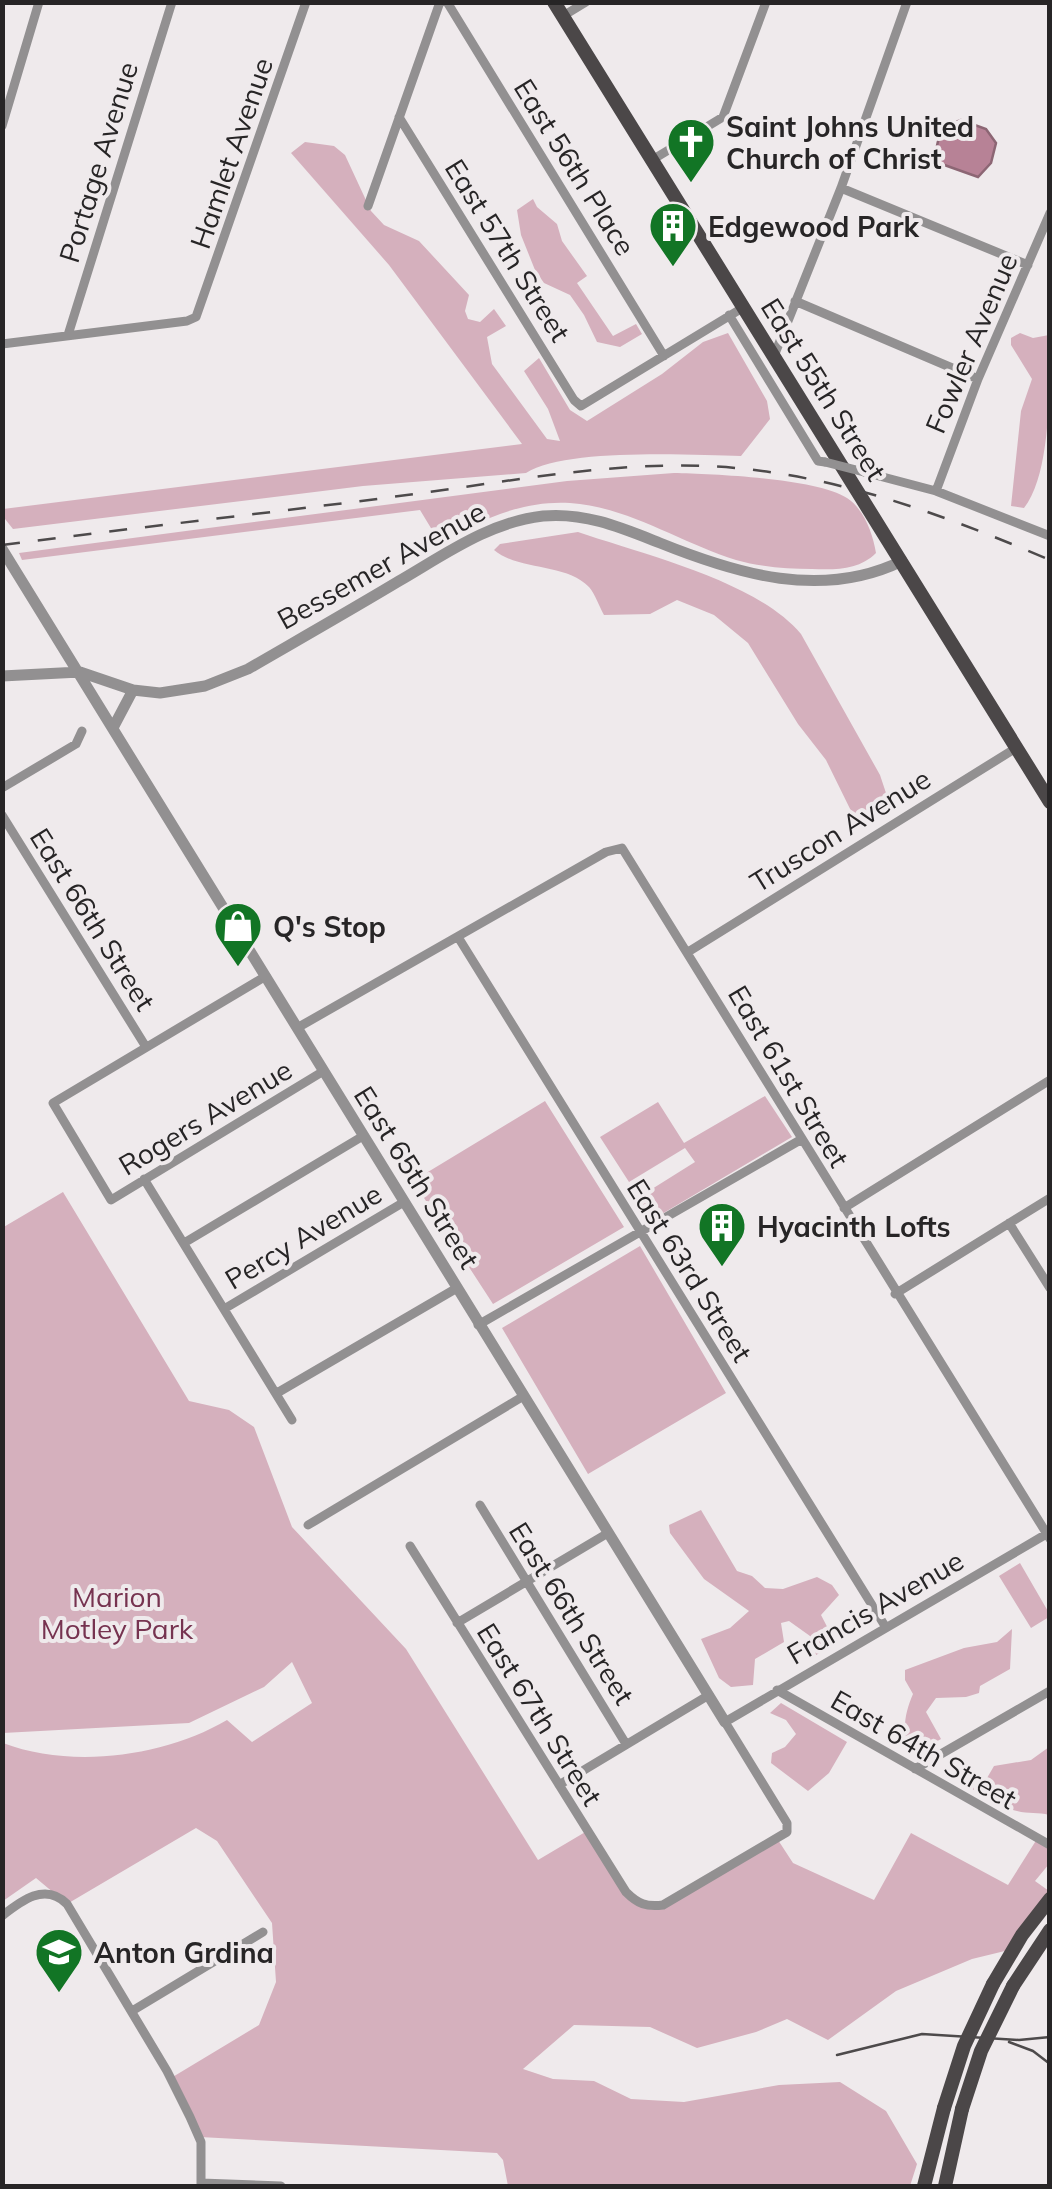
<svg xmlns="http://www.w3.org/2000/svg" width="1052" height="2189" viewBox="0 0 1052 2189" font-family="Mulish,sans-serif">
<rect width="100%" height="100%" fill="#efeaec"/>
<path fill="#d5b0bd" d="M305,142l29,4 11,9 26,56 13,14 35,16 50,54 -4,16 3,8 12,3 14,-13 12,17 -19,11 5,27 55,75 13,2 -12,-32 -24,-38 15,-13 31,52 17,11 75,-47 41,-32 25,-9 39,68 3,18 -29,37c-50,-1 -176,-8 -215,17l-163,13 -350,43 -8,-10 -2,-10 519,-65 -133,-179 -98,-112z
M533,199l4,8 20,17 5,17 25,35 -10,7 36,53 23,-12 6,10 -22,13 -23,-5 -13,-27 -14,-20 -26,-12 -9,-13 -14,-35 -4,-25z
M1049,331c1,48 3,142 -25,177l-13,-2 10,-95 11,-32 -21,-34v-7l9,-5 13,5 16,-3z
M674,473c38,1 143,5 173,25 17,11 26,36 29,55 -17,17 -40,17 -64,16 -25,0 -51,-2 -76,-9 -55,-17 -107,-53 -166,-57 -47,-3 -91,17 -130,40l-20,-33 -398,50 -3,-7 548,-72z
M578,532c64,22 179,49 223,102l79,141 6,18v17c-10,10 -15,12 -30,11l-30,-61 -28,-36 -50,-81 -34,-28 -37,-15 -27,14 -46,1c-5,-9 -9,-21 -15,-28 -23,-24 -70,-16 -95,-37l6,-6z
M765,1096l27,41 -142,84 -14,-22 59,-37 -10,-14 -56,34 -29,-45 58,-35 26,41z
M545,1101l79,126 -131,77 -80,-123z
M63,1192l126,209 40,9 25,17 38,100 114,122 132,211 49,-29 50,72 26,2 115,-65 15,23 81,37 37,-67 97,52 29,-46 12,6v19l-14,17 14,10v8l-36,50 -41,10 -76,32 -68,49 -41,-21 -31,13 -59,16 -47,-21 -76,-2 -51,44 30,10 41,2 37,18 53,3 95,-17 61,-3 46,29 31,53 -7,22h-402l-5,-26 -6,-7 -297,-16 -29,-59 88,-53 17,-43 -4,-59 -55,-82 -21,-13 -129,76 -31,-26 -33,23v-158c68,26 161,14 224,-23l25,22 60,-39 -20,-41 -28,25 -75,36 -186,10 -1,-505z
M640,1246l86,147 -138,81 -86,-146z
M701,1510l36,61 15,5 13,12 18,1 34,-12 15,8 7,10 -18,20 15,29 -20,11 -6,-19 -21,-15 -8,2 3,19 -29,17 -2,26 -22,2 -12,-9 -18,-39 29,-11 19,-17 -45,-32 -34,-46 -1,-8z
M1020,1563l29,50v4l-18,11 -32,-52z
M1012,1629l-2,40 -30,17 -1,7 -13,4 -30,1 -10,14 15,27 -29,16c-11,-21 -8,-40 1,-61l-8,-14v-10l59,-22 33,-6z
M781,1703l66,39 -18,31 -21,18 -37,-28 1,-10 13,-6 11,-13 -10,-14 -16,-7z
M1049,1747v68c-10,-3 -21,-1 -32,-4 -22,-5 -66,-30 -68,-54h14l16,26 8,-5 7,-12 37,-6z"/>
<path fill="#b78296" stroke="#8c6674" stroke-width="2.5" d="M961,120l25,9 10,14 -5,20 -13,14 -42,-15c-1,-20 4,-36 25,-42z"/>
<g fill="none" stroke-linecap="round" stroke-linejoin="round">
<path stroke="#929091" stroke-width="9" d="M447,2l217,354
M563,16l23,-14
M399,117l175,283 7,6 163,-99
M2,126l37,-124
M652,160l71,-43 43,-115
M841,188l187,77
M368,206l72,-204
M795,301l183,78
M729,315l89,146 7,1
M68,335l104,-333
M2,344l185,-23 9,-4 110,-315
M774,356l67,-168 66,-186
M864,472l72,19 114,45
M936,491l42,-112 72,-166
M2,788l74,-44 6,-13
M2,815l144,232
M458,937l427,689
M688,952l328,-204
M266,976l-213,127 58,97 211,-128
M297,1028l309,-176 16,-4 428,691
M144,1179l148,241
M844,1208l206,-128
M1009,1223l41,65
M184,1243l179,-107
M895,1294l155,-96
M224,1309l180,-107
M478,1325l324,-186
M277,1393l180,-105
M480,1505l146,239
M308,1525l214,-128
M410,1546l216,346c12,12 20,15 37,13l124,-73v-9l-62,-101 325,-190
M457,1623l151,-90
M777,1690l273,155
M915,1769l135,-78
M559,1785l150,-90
M2,1916c19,-15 43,-34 65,-12l100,167 23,46 11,25v44
M132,2011l131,-79
M201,2183l80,3"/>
<path stroke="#929091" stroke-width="11" d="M2,549l723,1173
M2,676l78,-4 53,18 27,3 45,-7 43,-17c50,-29 101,-58 151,-88 45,-26 90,-59 144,-65 42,-4 79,12 117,27 77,31 162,57 242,18
M114,726l19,-36"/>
<path stroke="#4b4748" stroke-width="14" d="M554,2l496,800
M993,1984l29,-49 28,-36
M1013,1986l37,-56
M924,2186l20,-78
M945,2186l17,-77"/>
<path stroke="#4d4a4b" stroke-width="2.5" d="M1009,2042l24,9 17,13
M837,2055l85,-21 97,6 31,-3"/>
<path stroke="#4d4a4b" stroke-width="2.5" stroke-dasharray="18 18" stroke-linecap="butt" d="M2,545c138,-18 276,-33 413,-51 111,-15 220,-37 331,-25 108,12 205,49 304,91"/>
<path stroke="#929091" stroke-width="9" d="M825,462l39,10"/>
<path stroke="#4b4748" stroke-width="14" d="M944,2108l20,-62 29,-62
M962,2109l19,-58 32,-65"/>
</g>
<defs>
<g id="church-pin" transform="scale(2.5)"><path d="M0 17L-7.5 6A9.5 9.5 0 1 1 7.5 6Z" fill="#127525" stroke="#efeaec"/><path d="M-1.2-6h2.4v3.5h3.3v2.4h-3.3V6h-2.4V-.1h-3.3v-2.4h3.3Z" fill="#fff"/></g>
<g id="building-pin" transform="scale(2.5)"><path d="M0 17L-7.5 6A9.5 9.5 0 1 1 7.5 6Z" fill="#127525" stroke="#efeaec"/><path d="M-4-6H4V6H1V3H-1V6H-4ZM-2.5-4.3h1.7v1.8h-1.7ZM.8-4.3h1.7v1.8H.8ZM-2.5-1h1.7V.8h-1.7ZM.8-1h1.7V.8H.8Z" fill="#fff"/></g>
<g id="shop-pin" transform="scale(2.5)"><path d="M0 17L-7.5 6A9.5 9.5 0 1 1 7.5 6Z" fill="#127525" stroke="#efeaec"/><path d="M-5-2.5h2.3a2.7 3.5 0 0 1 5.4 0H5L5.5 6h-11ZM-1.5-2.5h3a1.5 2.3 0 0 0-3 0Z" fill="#fff"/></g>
<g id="school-pin" transform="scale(2.5)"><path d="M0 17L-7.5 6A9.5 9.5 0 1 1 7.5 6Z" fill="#127525" stroke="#efeaec"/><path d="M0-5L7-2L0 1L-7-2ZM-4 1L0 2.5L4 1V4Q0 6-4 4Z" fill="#fff"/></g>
</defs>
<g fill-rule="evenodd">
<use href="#church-pin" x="691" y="142"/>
<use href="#building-pin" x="673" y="226"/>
<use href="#shop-pin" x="238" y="926"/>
<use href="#building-pin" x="722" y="1226"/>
<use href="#school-pin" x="59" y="1952"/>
</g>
<g text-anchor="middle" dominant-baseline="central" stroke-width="8" stroke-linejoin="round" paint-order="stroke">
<g font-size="28" font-weight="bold" fill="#272526" stroke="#efeaec" text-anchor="start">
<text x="726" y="126">Saint Johns United<tspan x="726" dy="32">Church of Christ</tspan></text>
<text x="708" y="226">Edgewood Park</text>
<text x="273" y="926">Q's Stop</text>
<text x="757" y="1226">Hyacinth Lofts</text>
<text x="94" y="1952">Anton Grdina</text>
</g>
<g font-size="28" fill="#272526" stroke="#efeaec">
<text transform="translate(231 153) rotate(-71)">Hamlet Avenue</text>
<text transform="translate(98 162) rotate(-73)">Portage Avenue</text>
<text transform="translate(575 167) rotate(58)">East 56th Place</text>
<text transform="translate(508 250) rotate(58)">East 57th Street</text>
<text transform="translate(971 343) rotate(-67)">Fowler Avenue</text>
<text transform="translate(824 389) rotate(58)">East 55th Street</text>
<text transform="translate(381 565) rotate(-29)">Bessemer Avenue</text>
<text transform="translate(840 830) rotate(-32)">Truscon Avenue</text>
<text transform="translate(93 919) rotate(58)">East 66th Street</text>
<text transform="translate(789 1076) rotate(59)">East 61st Street</text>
<text transform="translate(205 1117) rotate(-31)">Rogers Avenue</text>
<text transform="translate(417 1177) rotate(58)">East 65th Street</text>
<text transform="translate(303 1236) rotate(-31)">Percy Avenue</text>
<text transform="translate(690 1270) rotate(58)">East 63rd Street</text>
<text transform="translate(875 1607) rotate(-30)">Francis Avenue</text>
<text transform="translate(572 1613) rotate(58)">East 66th Street</text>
<text transform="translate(540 1714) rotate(58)">East 67th Street</text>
<text transform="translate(924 1749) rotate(30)">East 64th Street</text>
</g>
<g font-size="28" fill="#763350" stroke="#efeaec">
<text x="117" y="1596">Marion<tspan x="117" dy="32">Motley Park</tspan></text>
</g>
</g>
<rect width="1052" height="2189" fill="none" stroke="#272526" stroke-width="10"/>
</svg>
